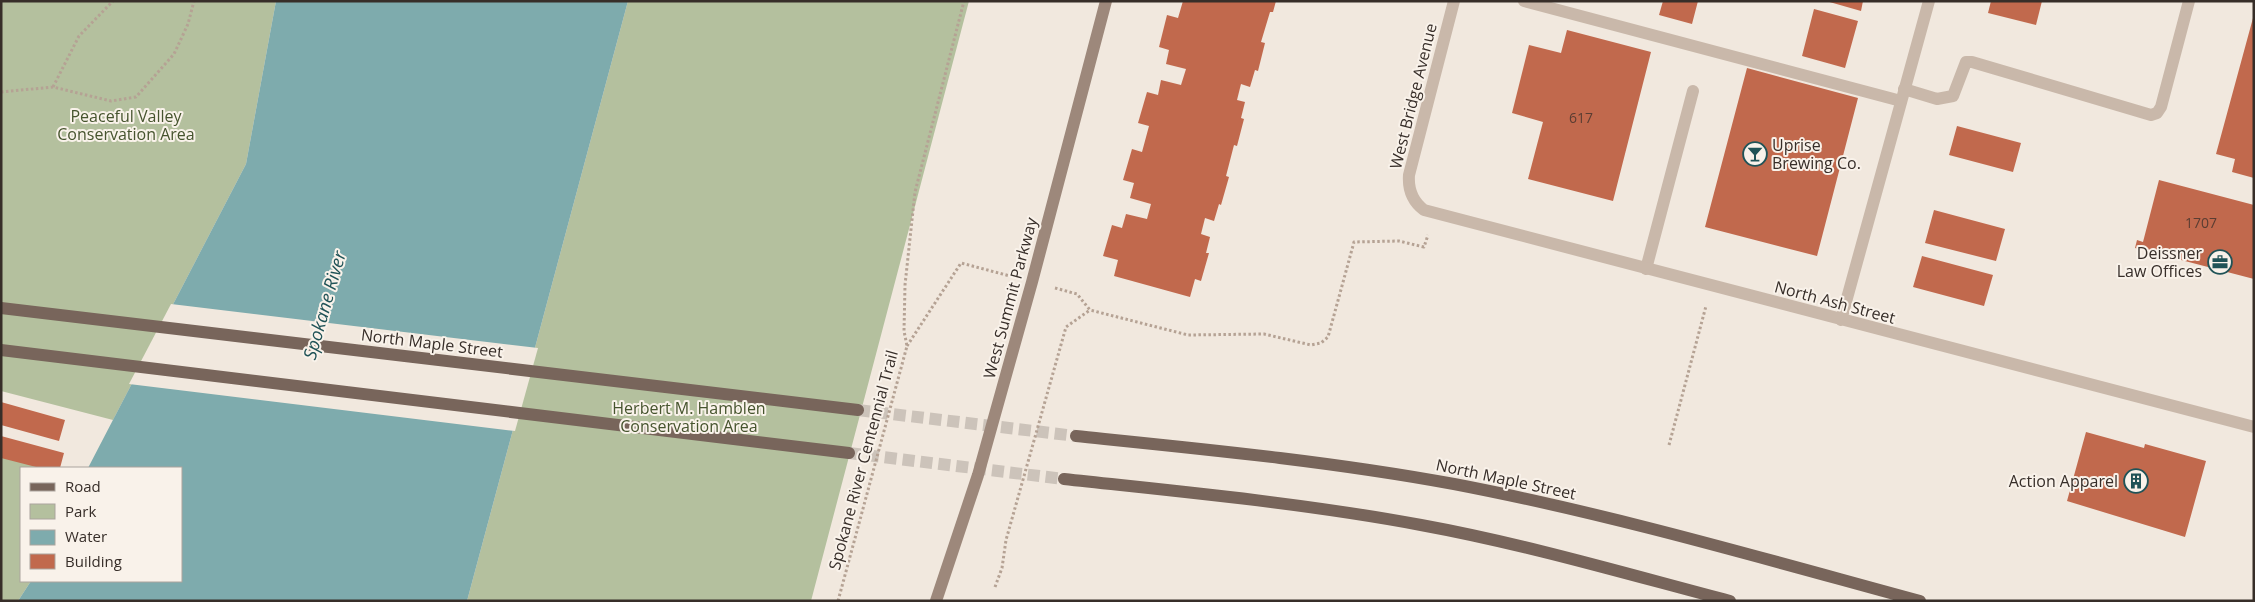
<svg xmlns="http://www.w3.org/2000/svg" width="2255" height="602" viewBox="0 0 2255 602" font-family="'Open Sans',sans-serif">
<rect width="100%" height="100%" fill="#f1e8de"/>
<path fill="#b4c09e" d="M1,1h275l-30,163 -133,256 -112,-29z
M628,1h341l-158,600h-344z
M1,453l53,15h-33v113h10l-13,20h-17z"/>
<path fill="#7eabad" d="M276,1h352l-161,600h-449l13,-20h150v-113h-93l158,-304z"/>
<path fill="#f1e8de" d="M171,304l367,44 -23,83 -386,-47z"/>
<path fill="#c1694d" d="M1183,1h93l-3,11h-3l-9,30 4,1 -7,28 -3,-1 -5,17 -9,-3 -4,16 8,2 -4,16 3,1 -7,27 -3,-1 -8,31 3,1 -8,28 -2,-1 -5,17 -9,-3 -4,16 9,3 -4,16h3l-8,28 -6,-2 -5,18 -76,-21 4,-16 -15,-4 9,-31 10,3 4,-14 21,5 4,-15 -21,-6 4,-15 -11,-3 9,-31 10,3 7,-26 -11,-3 9,-31 11,3 3,-15 20,5 5,-16 -20,-5 3,-14 -10,-3 8,-32 11,3z
M1663,1h35l-6,23 -33,-9z
M1826,1h37l-2,10z
M1991,1h51l-6,24 -48,-12z
M1814,9l44,12 -13,47 -43,-12z
M2253,18h1v160l-22,-6 3,-13 -19,-5z
M1567,30l84,22 -38,149 -85,-22 15,-57 -31,-9 17,-68 32,8z
M1747,68l111,30 -41,158 -112,-29z
M1957,126l64,17 -8,29 -64,-17z
M2159,180l95,25v74l-119,-31 2,-8 6,2z
M1934,210l71,19 -9,32 -71,-18z
M1922,256l71,19 -9,31 -71,-19z
M1,402l64,18 -6,21 -58,-16z
M2086,432l58,16 1,-4 61,17 -21,76 -118,-36z
M1,436l63,17 -4,15h-20l-39,-10z"/>
<g fill="none" stroke-linecap="round" stroke-linejoin="round">
<path stroke="#ccc3ba" stroke-width="12" stroke-dasharray="12 6" stroke-linecap="butt" d="M858,410l218,26
M849,453l215,26"/>
<path stroke="#b5a294" stroke-width="3" stroke-dasharray="2.5 2.5" stroke-linecap="butt" d="M53,87l26,-51 34,-35
M1,92l52,-5 58,14 25,-4 38,-43 14,-30 6,-23
M1055,288l22,6 13,16 98,25 76,-1 47,11 10,-2 7,-6 26,-95 45,-1 25,6 4,-12
M907,346l54,-83 49,13
M1669,445l37,-139
M995,587l7,-19 4,-28 60,-213 24,-17
M838,601l69,-255 -3,-15 1,-46 10,-93 49,-191"/>
<path stroke="#c9b8aa" stroke-width="12" d="M1524,1l377,100
M1904,89l33,10 16,-3 13,-34h6l179,53 6,-2 4,-6 28,-106
M1646,269l47,-178"/>
<path stroke="#c9b8aa" stroke-width="12" d="M1454,1l-45,174c-1,14 3,26 15,35l830,217
M1841,320l88,-319"/>
<path stroke="#9d887b" stroke-width="12" d="M936,601l42,-126 54,-193 74,-281"/>
<path stroke="#78655b" stroke-width="12" d="M1,308l857,102
M1,350l848,103
M1076,436c127,13 253,25 378,48 157,30 311,75 466,117
M1064,479c119,13 239,24 357,46 104,19 206,49 309,76"/>
</g>
<defs>
<g id="bar-ring" transform="scale(1.25)"><circle r="9.5" fill="#f9f2ea" stroke="#205357" stroke-width="1.5"/><path d="M-6-5H6L.8 .8V4.5H3.5V6h-7V4.5H-.8V.8Z" fill="#205357"/></g>
<g id="office-ring" transform="scale(1.25)"><circle r="9.5" fill="#f9f2ea" stroke="#205357" stroke-width="1.5"/><path d="M-6-3h4V-5.5h4V-3h4V5H-6ZM-1-4.5V-3h2v-1.5ZM-6 0V1H6V0Z" fill="#205357"/></g>
<g id="building-ring" transform="scale(1.25)"><circle r="9.5" fill="#f9f2ea" stroke="#205357" stroke-width="1.5"/><path d="M-4-6H4V6H1V3H-1V6H-4ZM-2.5-4.3h1.7v1.8h-1.7ZM.8-4.3h1.7v1.8H.8ZM-2.5-1h1.7V.8h-1.7ZM.8-1h1.7V.8H.8Z" fill="#205357"/></g>
</defs>
<g fill-rule="evenodd">
<use href="#bar-ring" x="1755" y="154"/>
<use href="#office-ring" x="2220" y="262"/>
<use href="#building-ring" x="2136" y="481"/>
</g>
<g text-anchor="middle" dominant-baseline="central" stroke-width="4" stroke-linejoin="round" paint-order="stroke">
<g font-size="14" fill="#5a3d32">
<text x="1581" y="117">617</text>
<text x="2201" y="222">1707</text>
</g>
<g font-size="16" fill="#372e29" stroke="#f9f2ea">
<text transform="translate(1413 96) rotate(-76)">West Bridge Avenue</text>
<text transform="translate(1010 298) rotate(-75)">West Summit Parkway</text>
<text transform="translate(1835 302) rotate(15)">North Ash Street</text>
<text transform="translate(432 343) rotate(7)">North Maple Street</text>
<text transform="translate(863 460) rotate(-75)">Spokane River Centennial Trail</text>
<text transform="translate(1506 479) rotate(12)">North Maple Street</text>
</g>
<g font-size="16" fill="#46542e" stroke="#f9f2ea">
<text x="126" y="116">Peaceful Valley<tspan x="126" dy="18">Conservation Area</tspan></text>
<text x="689" y="408">Herbert M. Hamblen<tspan x="689" dy="18">Conservation Area</tspan></text>
</g>
<g font-size="16" fill="#372e29" stroke="#f9f2ea" text-anchor="end">
<text x="1772" y="145" text-anchor="start">Uprise<tspan x="1772" dy="18">Brewing Co.</tspan></text>
<text x="2202" y="253">Deissner<tspan x="2202" dy="18">Law Offices</tspan></text>
<text x="2118" y="481">Action Apparel</text>
</g>
<g font-size="18" font-style="italic" fill="#205357" stroke="#f9f2ea">
<text transform="translate(324 305) rotate(-74)">Spokane River</text>
</g>
</g>
<rect width="2255" height="602" fill="none" stroke="#372e29" stroke-width="5"/>
<rect x="20" y="467" width="162" height="115" fill="#f9f2ea" stroke="#aba49d"/>
<rect x="30" y="483" width="25" height="8" fill="#78655b" stroke="#aba49d"/>
<text x="65" y="492" font-size="15" fill="#372e29">Road</text>
<rect x="30" y="504" width="25" height="15" fill="#b4c09e" stroke="#aba49d"/>
<text x="65" y="517" font-size="15" fill="#372e29">Park</text>
<rect x="30" y="530" width="25" height="15" fill="#7eabad" stroke="#aba49d"/>
<text x="65" y="542" font-size="15" fill="#372e29">Water</text>
<rect x="30" y="554" width="25" height="15" fill="#c1694d" stroke="#aba49d"/>
<text x="65" y="567" font-size="15" fill="#372e29">Building</text>
</svg>
